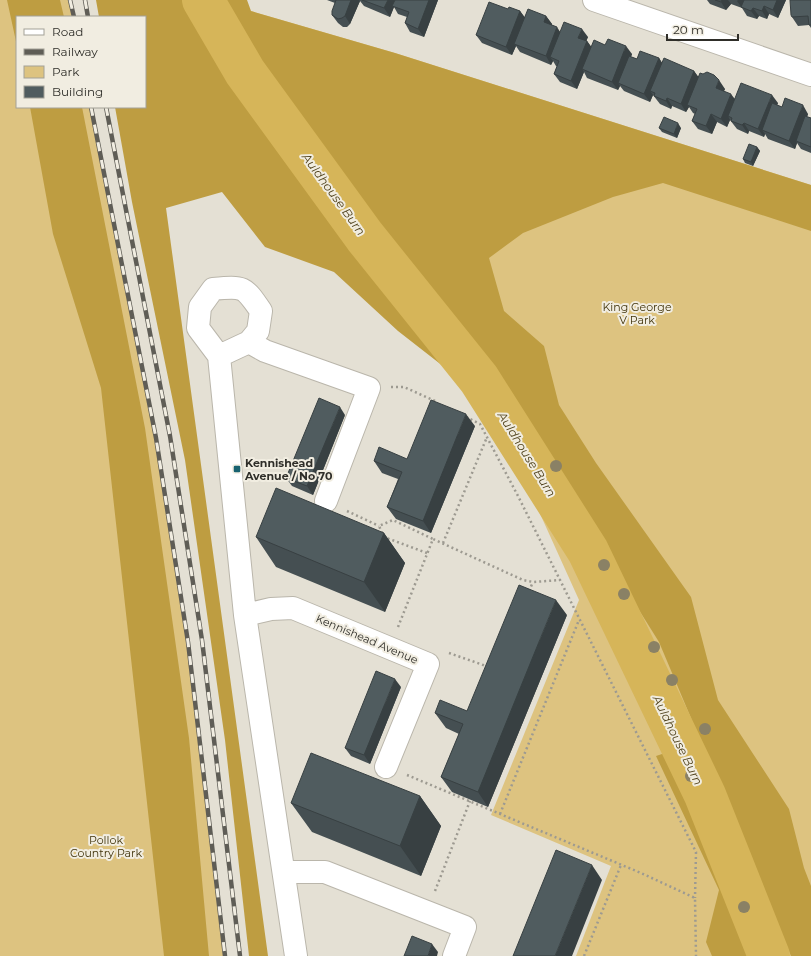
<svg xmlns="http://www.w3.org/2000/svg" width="811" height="956" viewBox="0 0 811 956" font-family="Montserrat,sans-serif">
<rect width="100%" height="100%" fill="#e4e0d4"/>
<path fill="#ddc380" d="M0,0h70l4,17h-57v90h74l65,331 32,204 37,314h-225z
M251,11l144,42 416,132v771h-235l35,-90 -120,-51 88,-215 -80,-177z"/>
<path fill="#be9d41" d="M7,0h53l4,17h-47v29z
M96,0h91l137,202 111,132 64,89 -42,-46 -59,-46 -64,-59 -69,-25 -43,-55 -56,16 102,748h-19l-24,-216 -40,-280 -53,-258 -17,-95h30v-90h-46z
M218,0h29l4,11 144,42 416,132v46l-148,-48 -50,14 -90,36 -34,25 15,53 40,35 15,59 37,58 95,134 27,103 71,109 15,59 7,18v70h-20l-132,-314 -114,-182 -51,-75 -100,-137 -111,-146 -56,-82z
M30,107h52l63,321 44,310 20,218h-45l-63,-568 -48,-154z
M674,750l42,96 43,110h-47l-6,-14 13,-52 -63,-134z"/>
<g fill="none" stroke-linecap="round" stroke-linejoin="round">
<path stroke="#d6b559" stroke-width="42" d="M203,0l42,72 120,165 114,142 109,172 117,244 64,161"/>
<g stroke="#bab6ab" stroke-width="24">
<path id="minor" d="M594,0l217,75
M249,342l16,9 104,37 -43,113
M219,356l30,-14 9,-11 3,-20c-17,-25 -17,-25 -48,-22l-13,18 -2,21 21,28 26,259 51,341
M245,615l26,-6 22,-1 135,56 -42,103
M284,872h41l140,55 -11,29"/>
</g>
<path stroke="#9d9a91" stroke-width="2.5" stroke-dasharray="2 3" stroke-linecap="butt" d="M391,387h13l31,14
M466,417l14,7 38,72 178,356 -1,46
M347,511l32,15
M443,543l44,-106
M427,553l-43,-16 -5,-11 14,-6 40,19
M529,591l4,-9
M398,627l35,-88 90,41 10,2 27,-2
M449,653l40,14
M407,775l234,98 54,25 1,58
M500,814l79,-194
M435,891l35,-90
M584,956l37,-91"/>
<use href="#minor" stroke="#fff" stroke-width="22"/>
<g stroke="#5f5d56" stroke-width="4.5">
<path id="rail" d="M70,0l4,17
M85,0l3,17
M91,107l65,331 32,204 37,314
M106,107l64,329 32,204 38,316"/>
</g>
<use href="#rail" stroke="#f1ede1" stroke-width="3" stroke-dasharray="9" stroke-linecap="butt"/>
</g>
<g fill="#8a8165">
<circle cx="556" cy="466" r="6"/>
<circle cx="604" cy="565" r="6"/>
<circle cx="624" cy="594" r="6"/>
<circle cx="654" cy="647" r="6"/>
<circle cx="672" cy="680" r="6"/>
<circle cx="705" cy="729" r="6"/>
<circle cx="691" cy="776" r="6"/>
<circle cx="744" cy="907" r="6"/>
</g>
<path fill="#454f52" d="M327,0h111l-14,37 -14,-5 -5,-9 2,-6 -9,-3 -4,-7 -4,10 -26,-11 -4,-5 -10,23 -3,3h-4l-5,-4 -6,-8 3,-12z
M707,0h79l-8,18 -9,-4 -2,5 -8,-3 -2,3 -10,-3 -5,-8 -11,-4 -5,6 -16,-6z
M811,0v28l-2,-3 -11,1 -6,-9z
M508,9l12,2 5,7 21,-2 6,8v1l8,7 28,5 -2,4h1l4,6 14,-2 27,9 -1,3 6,2 22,-1 3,5 32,8 4,6 27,12 -1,2 11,8 43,4 -1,2 5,2 26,7 -1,3 4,1v35l-10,-4 -4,-6 -2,6 -27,-10 -3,-5 -1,3 -15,-6 -1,3 -11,-5 -7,-9 -3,7 -10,-5 -5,12 -14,-5 -6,-8 3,-7 -2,-1 -4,-6 -3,5 -14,-6 -1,3 -11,-5 -7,-9 -3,7 -26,-11 -4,-5 -2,4 -31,-12 -3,-6 -7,17 -17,-7 -6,-8 3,-8h-1l-3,-5 -2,4 -31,-13 -4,-6 -4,9 -30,-12 -6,-8z
M659,128h22l-4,10 -15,-6z
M757,147l3,4 -7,15 -8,-3 -2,-4z
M345,415l-32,80 -21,-9 -6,-8z
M475,426l-44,107 -35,-14 -9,-12 11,-28 -16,-6 -8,-12 33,-2z
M384,533l21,30 -20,49 -109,-45 -20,-30z
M567,615l-79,192 -36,-15 -11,-15 18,-43 -13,-6 -11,-15 32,-2z
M401,687l-31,77 -19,-8 -6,-8z
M420,796l21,30 -20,50 -109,-44 -21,-29z"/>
<path fill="#384042" d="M351,0h8l1,1 -10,23 -5,-8z
M388,0h9l-5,6 2,1 -4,10 -6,-9z
M429,0h9l-14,37 -6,-8z
M722,0h6l3,4 -5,6 -5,-8z
M738,0h8l-4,8 -5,-7z
M777,0h9l-8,18 -5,-8z
M764,6l5,8 -2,5 -5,-8z
M753,8l6,8 -2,3 -6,-8z
M520,11l6,8 -12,25 2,2 -4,9 -6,-8z
M546,16l6,8 -2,6 -6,-8z
M557,27l5,8 -12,22 3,4 -2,4 -5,-9z
M582,29l6,8 -4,9 -6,-8z
M587,41l6,8 -11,20 2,3 -7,17 -6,-8z
M626,46l6,8 -12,30 -2,-1 2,3 -2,4 -6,-8z
M659,58l5,8 -14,25 3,4 -3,7 -6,-8z
M694,71l6,8 -13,26 2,2 -3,5 -5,-8z
M719,80l6,9 -4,7 -5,-8z
M731,94l6,8 -9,14 2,4 -3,7 -6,-8z
M772,95l6,8 -12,29 -4,-2 3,4 -1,3 -6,-8z
M667,98l5,8 -1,3 -5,-8z
M803,105l5,9 -10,27h-2l1,2 -2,6 -6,-8z
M711,114l6,8 -5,12 -6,-8z
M678,123l3,5 -4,10 -3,-4z
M744,123l5,8 -1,3 -6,-9z
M757,147l3,4 -7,15 -2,-4z
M340,407l5,8 -32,80 -6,-9z
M466,414l9,12 -44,107 -8,-12z
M384,533l21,30 -20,49 -21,-30z
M556,600l11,15 -79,192 -10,-15z
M395,679l6,8 -31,77 -6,-9z
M420,796l21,30 -20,50 -21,-30z
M592,865l10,15 -30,76h-17z
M432,944l6,8 -1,4h-9z"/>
<path fill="#505c5f" stroke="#384042" d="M336,0h15l-6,16 -3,2 -4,1 -6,-4v-4z
M362,0h26l-4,8z
M395,0h34l-11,29 -13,-6 4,-11 -17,-6z
M715,0h7l-1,2z
M744,0h33l-4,10 -9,-4 -2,5 -9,-3 -2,3 -10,-4z
M790,0h21v25h-2l-1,-9 -16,1 -1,-2z
M489,2l19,7 1,-2 11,4 -14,36 -30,-12z
M528,9l18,7 -2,6 13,5 -11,29 -32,-12z
M564,22l18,7 -4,9 9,3 -16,40 -17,-7 5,-13 -9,-4z
M608,39l18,7 -14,36 -30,-13 12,-29 11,5z
M640,51l19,7 -15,36 -26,-11 11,-27 8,3z
M664,58l30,13 -13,33 -14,-6 -1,3 -12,-5 1,-3 -5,-2z
M707,72l7,3 5,5 -3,8 15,6 -10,25 -10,-5 -5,12 -14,-5 5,-12 -10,-4 13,-32 3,1z
M741,83l31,12 -14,34 -14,-6 -2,2 -11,-4 1,-3 -4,-2z
M785,98l18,7 -14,36 -27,-11 10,-27 10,4z
M805,116l6,2v29l-15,-6z
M664,117l14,6 -4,11 -15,-6z
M749,144l8,3 -6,15 -8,-3z
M319,398l21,9 -33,79 -21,-8z
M431,400l35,14 -43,107 -36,-14 15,-35 -28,-11 5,-14 28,12z
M276,488l108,45 -20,49 -108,-45z
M519,585l37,15 -78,192 -37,-15 22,-53 -28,-11 5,-13 27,11z
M376,671l19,8 -31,76 -19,-7z
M311,753l109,43 -20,50 -109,-43z
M556,850l36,15 -37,91h-42z
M412,936l20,8 -4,12h-24z"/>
<rect fill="#186270" stroke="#f1ede1" stroke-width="1.5" x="233" y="465" width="8" height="8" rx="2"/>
<g text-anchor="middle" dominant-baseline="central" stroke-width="4" stroke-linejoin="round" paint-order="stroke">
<g font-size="11" fill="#40330a" stroke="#f1ede1">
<text x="637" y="307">King George<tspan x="637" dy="13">V Park</tspan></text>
<text x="106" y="840">Pollok<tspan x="106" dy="13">Country Park</tspan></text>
</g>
<g font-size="11" font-weight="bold" fill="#2f2e29" stroke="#f1ede1" text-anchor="start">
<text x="245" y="463">Kennishead<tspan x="245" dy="13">Avenue / No 70</tspan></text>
</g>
<g font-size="11" fill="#2f2e29" stroke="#f1ede1">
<text transform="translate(367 639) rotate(23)">Kennishead Avenue</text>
</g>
<g font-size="12" font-style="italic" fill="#4d3f19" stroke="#f1ede1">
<text transform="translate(334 194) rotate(54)">Auldhouse Burn</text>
<text transform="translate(527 454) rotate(58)">Auldhouse Burn</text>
<text transform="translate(678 740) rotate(64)">Auldhouse Burn</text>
</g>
</g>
<rect x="16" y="16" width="130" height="92" fill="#f1ede1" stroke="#a3a197"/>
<rect x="24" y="29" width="20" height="6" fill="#ffffff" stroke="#a3a197"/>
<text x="52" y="36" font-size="12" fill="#2f2e29">Road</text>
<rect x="24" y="49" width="20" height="6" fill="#5f5d56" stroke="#a3a197"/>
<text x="52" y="56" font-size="12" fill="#2f2e29">Railway</text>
<rect x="24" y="66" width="20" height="12" fill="#ddc380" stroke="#a3a197"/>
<text x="52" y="76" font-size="12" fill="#2f2e29">Park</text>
<rect x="24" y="86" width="20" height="12" fill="#505c5f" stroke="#a3a197"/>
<text x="52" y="96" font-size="12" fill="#2f2e29">Building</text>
<path d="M667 34v6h71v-6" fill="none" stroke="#2f2e29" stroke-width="2"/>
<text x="673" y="34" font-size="12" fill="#2f2e29" stroke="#f1ede1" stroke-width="3" paint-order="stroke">20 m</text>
</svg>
